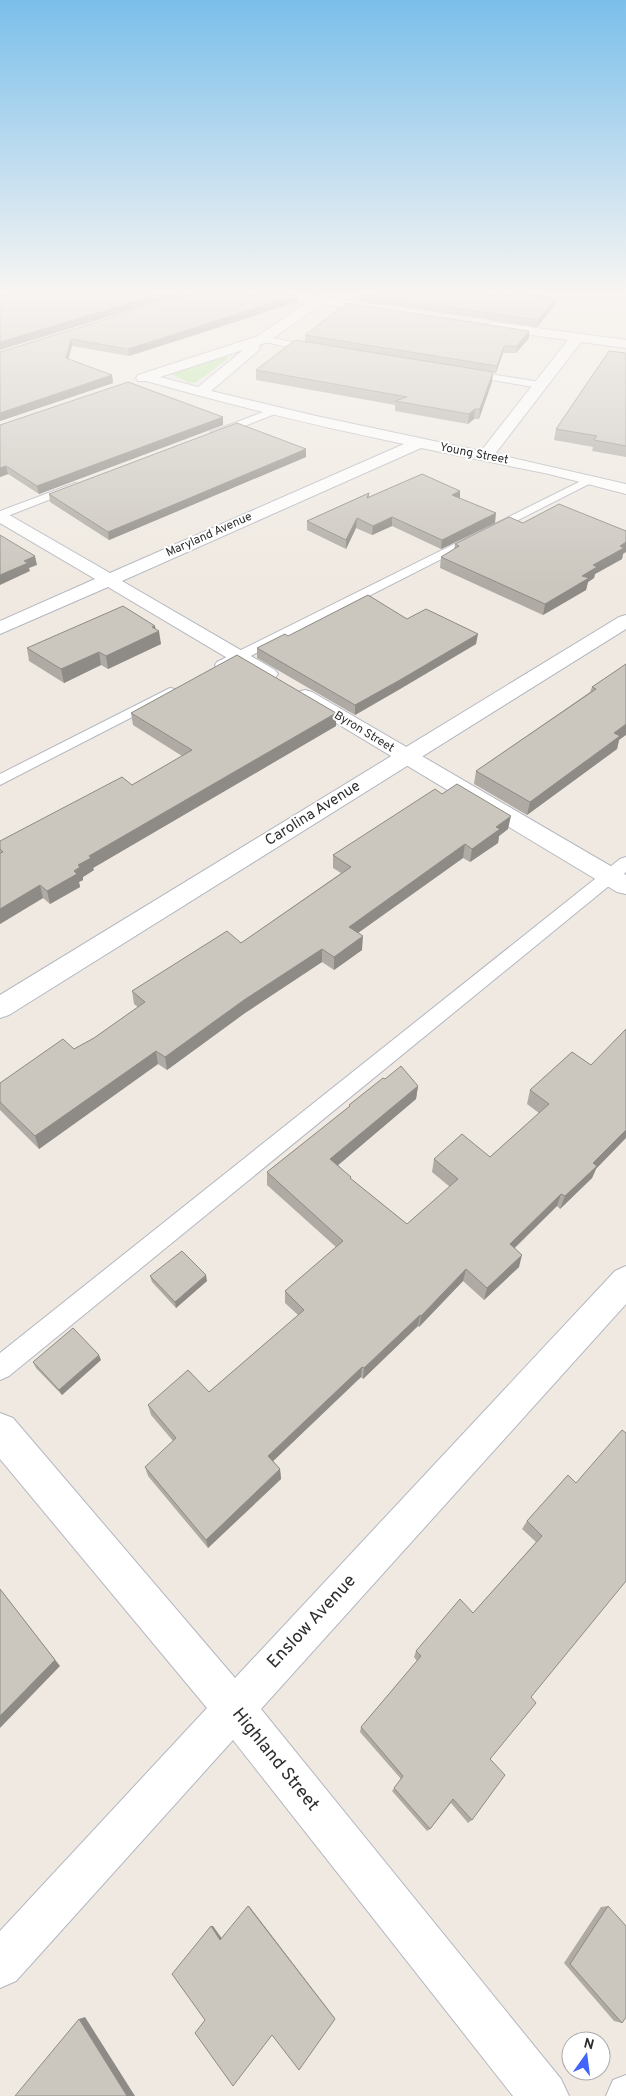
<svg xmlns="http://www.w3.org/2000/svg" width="626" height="2096" viewBox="0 0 626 2096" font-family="Overpass,sans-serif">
<rect width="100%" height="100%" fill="#efe9e1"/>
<path fill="#b6e59e" d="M222,356h5l2,2 -34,25 -7,-1 -17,-8z"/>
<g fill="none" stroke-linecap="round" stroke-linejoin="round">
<g stroke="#b4b7c1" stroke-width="2">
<path id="service" d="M263,336l53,11 5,3 -5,3 -56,-12v-4z
M465,370l75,12 5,3 -5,3 -78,-13 -2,-2z
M276,407l5,3 -1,2 -61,24h-8l-1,-2 1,-2z
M591,476l6,3 -2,2 -368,187h-10l-2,-3 2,-3z
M75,483l6,3 -2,2 -79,31v-8z
M170,688l5,1 2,3 -2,3 -175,90v-11z
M626,857v15l-617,504 -9,4v-27l620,-494z
M626,2075v21h-20l7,-16z"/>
</g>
<g stroke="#b4b7c1" stroke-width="2">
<path id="minor" d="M241,289h31l44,7 11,-6 6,4 -4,4 55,8 6,4 -6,4 -63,-10 -53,38 -9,3 1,2 -1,3 -48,41 105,25 165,35 87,-111 -75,-10 -4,-1 -2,-3 2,-3 4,-1 133,18v8l-45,-6 -86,112 131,30v10l-77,-20 -128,-26 -299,133 153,89 3,4 -3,4 -7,2 -7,-2 -153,-91 -108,47v-13l95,-42 -95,-56v-12l6,2 104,60 294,-129c-87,-18 -173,-39 -258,-63h-8l-2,-3 2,-3 120,-39 50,-34 -61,-9zM243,350l-45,37 -38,-10z
M305,690l7,2 314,183v19l-9,-2 -319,-192 -3,-4 3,-4z
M626,1266v38l-365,405 300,370 8,17h-56l-280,-356 -217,241 -16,7v-57l207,-223 -207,-249v-46l13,5 222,260 380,-407z"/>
</g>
<g stroke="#b4b7c1" stroke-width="2">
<path id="tertiary" d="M626,615v14l-617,386 -9,3v-23l619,-378z"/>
</g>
<use href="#service" fill="#fff" fill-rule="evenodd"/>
<use href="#minor" fill="#fff" fill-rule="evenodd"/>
<use href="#tertiary" fill="#fff" fill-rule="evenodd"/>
</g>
<path fill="#afaba4" d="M203,289l94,13 -168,54 -57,-10 -4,13 44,16 1,8 -113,38v-69z
M285,289h39l-8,5z
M360,294l195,11 -18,22 -178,-26z
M305,335l224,3 -13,15h-13l-7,20h-3l-1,9 -13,37h-5l-6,5 -73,-13v-6l-139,-25v-10l49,-28z
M626,353v104l-34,-6 1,-4 -39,-7 2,-11z
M223,417v8l-184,69 -31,-20 -8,3v-52z
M306,449v8l-121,51 -76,32 -59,-38 -1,-8z
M460,491v7l35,25 -54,26 -49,-23 -20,9 -16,-7 -10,21 -39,-19v-9l62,-28v4z
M523,523l100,31 -1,5 -27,15 -1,4 -6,4 -2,8 -43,25 -103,-47 1,-11 13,-8 1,-5z
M407,619l69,25 -76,45 -45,26 -98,-57v-10l31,-12z
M156,629l5,15 -53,25 -7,-4 -37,18 -35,-22 -2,-13z
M626,664l-7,76 -2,9 -90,66 -53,-31 2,-13 114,-79 2,-5z
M131,713l205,13 -243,142 1,2 -11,7v3l-4,2 1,5 -30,17 -7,-6 -43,26v-83l132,-56 50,-29 -49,-31z
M442,794l66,35 -9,7 -1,7 -28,19 -7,-4 -105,75 4,17 -28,20 -12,-8 -77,51 -78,57 -9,-6 -119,85 -39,-39v-27l74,-34 20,-11 44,-31 -4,-3 -2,-13 109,-48 100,-70 -8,-5v-13z
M572,1052l24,117 -4,9 -32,31 -3,-3 -42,42 4,19 -35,33 -21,-19 -44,46 -1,-1 -55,53 -2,-2 -88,84 7,8 1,10 -73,69 -60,-72 -3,-9 28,-26 -22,-26 -3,-10 61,-13 89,-77 -13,-12v-12l51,-44 -69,-62v-13l82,-65v-2l36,-26 33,7 -2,13 -78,66 13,14 56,45 43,-37 -18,-15 2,-13 56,-2 49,-44 -12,-9 3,-14z
M150,1276l57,5 -31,27 -24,-26z
M101,1360l-39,35 -26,-27 -3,-6z
M568,1475l-37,222 -41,62 -18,61 -4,3 -17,-20 -21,26 -3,2 -35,-40 9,-12 -41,-47 1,-5 56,-66 -3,-4 2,-6 57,-38 63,-71 -14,-13 5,-8z
M608,1906l14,117 -8,-2 -50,-58 37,-56z"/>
<path fill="#8e8b86" d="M176,289h23l-199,61v-8z
M316,289h8l-8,5z
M297,295v7l-168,54 -1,-7z
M556,298l-1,7 -18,22 1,-7z
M529,331v7l-13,15 1,-7z
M71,339l1,7 -5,19 -1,-7z
M504,346l-1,7 -7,20 1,-7z
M493,372l-1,10 -13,37 1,-10z
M112,375l1,8 -113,38v-8z
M475,409l-1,10 -6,5 1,-10z
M223,417v8l-184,69 -2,-8z
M306,449v8l-121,51 -76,32 -1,-8z
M6,466l2,8 -8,3v-9z
M460,491v9l-8,-5z
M496,513l-1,10 -54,26 1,-9z
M392,517v9l-20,9 1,-9z
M357,518l-1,10 -10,21v-9z
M626,542v10l-3,2 -1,5 -27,15 -1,4 -6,4 -2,8 -43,25 2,-11 37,-28 11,-11 27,-19z
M35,556l2,9 -8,3 1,3 -30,14v-10l24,-14z
M155,626l1,6 3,-1 2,13 -53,25 -2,-13z
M478,634l-2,10 -76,45 -45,26v-10z
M99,652l2,13 -37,18 -3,-14z
M336,713v13l-243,142 1,2 -11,7v3l-4,2 1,5 -30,17 -3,-13 27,-20 4,-6 11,-9z
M626,724v11l-7,5 -2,9 -90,66 3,-13 84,-69z
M511,816l-3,13 -9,7 -1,7 -28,19 2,-13 24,-22z
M465,844l-2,14 -115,82 1,-13z
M40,885l3,13 -43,26v-15z
M363,936l-1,14 -28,20v-13z
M322,949v13l-77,51 -78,57 -2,-13 79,-57z
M156,1051l2,13 -119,85 -4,-13z
M418,1086l-2,13 -86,73v-13z
M626,1130v8l-30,31 -4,9 -32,31 5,-13 28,-33z
M561,1194l-4,12 -51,50 4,-12z
M522,1255l-3,12 -35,33 3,-12z
M466,1269l-3,12 -44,46 2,-11z
M206,1275l1,6 -31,27 -1,-6z
M420,1315l-2,11 -55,53 1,-11z
M99,1355l2,5 -39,35 -3,-5z
M362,1367l-1,10 -92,88 -1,-9z
M280,1469l1,10 -73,69 -2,-8z
M0,1589l60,77 -60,62z
M248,1906h1l85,111 1,2z
M211,1926h2l10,14h-3z
M85,2017l50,79h-8l-48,-77z"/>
<path fill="#cbc7bf" stroke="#8e8b86" d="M18,289h158l-176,53v-47z
M203,289h52l42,6 -169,54 -57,-10 -5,19 46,17 -112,38v-61z
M365,289h91l39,6 4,-5 57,8 -18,22 -178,-26z
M347,303l182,28 -12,15h-13l-7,20 -192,-31z
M295,340l198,32 -13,37h-5l-6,5 -74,-13 12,-4 -151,-27z
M609,351l17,2v93l-32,-6 3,-4 -41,-7z
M128,382l95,35 -186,69 -31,-20 -6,2v-43z
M237,423l69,26 -121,51 -77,32 -59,-38z
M422,474l38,17 -8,4 44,18 -54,27 -50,-23 -19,9 -16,-8 -11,22 -39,-19 62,-28 -2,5z
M559,504l67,27v11l-6,4 4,2 -31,17 4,2 -15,9 7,2 -44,26 -104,-47 18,-11 -4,-2 54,-27 14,6z
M0,535l35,21 -11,5 4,2 -28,12z
M368,595l39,24 19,-10 52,25 -78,46 -45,25 -98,-57 28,-14 3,2z
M123,606l32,20 -3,1 7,4 -53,25 -7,-4 -38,17 -34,-21z
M237,655l99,58 -247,143 2,2 -13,7 2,2 -6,4 3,3 -30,17 -7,-6 -40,24v-56l3,-1 -3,-3v-8l122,-64 10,8 60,-35 -61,-37z
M626,664v60l-12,9 6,3 -90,66 -54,-31 120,-82 -4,-2z
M457,784l54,32 -15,11 4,2 -28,20 -7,-5 -116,83 14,9 -29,21 -12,-8 -78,51 -79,57 -9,-6 -121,85 -35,-34v-19l63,-44 11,10 20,-11 51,-36 -13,-11 95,-60 14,12 110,-76 -18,-12 102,-66 7,5z
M626,1029v101l-33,33 4,3 -32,30 -4,-2 -51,50 12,11 -35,33 -21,-19 -45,47 -1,-1 -56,53 -2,-1 -94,89 12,13 -74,71 -61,-73 31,-29 -28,-33 40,-35 21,22 95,-82 -19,-19 58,-50 -76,-69 83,-66 -1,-1 34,-27 2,1 16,-13 17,20 -88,73 21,18 -1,1 57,46 51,-45 -24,-20 28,-25 28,23 59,-53 -19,-14 42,-38 19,13z
M182,1251l24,24 -31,27 -25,-26z
M73,1328l26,27 -40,35 -26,-28z
M622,1430l4,3v148l-95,116 5,6 -46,56 15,16 -33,45 -19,-21 -23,30 -36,-41 9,-12 -42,-49 60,-71 -5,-5 44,-52 13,14 69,-77 -15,-15 41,-46 8,8z
M0,1589l55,71 -55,56z
M248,1906l87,113 -36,51 -27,-35 -39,51 -38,-53 10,-13 -33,-46 39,-48 9,14z
M608,1906l18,20v91l-4,6 -52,-59z
M79,2019l48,77h-112z"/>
<linearGradient id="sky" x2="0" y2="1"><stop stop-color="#7abfeb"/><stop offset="0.5" stop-color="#f8f5f2"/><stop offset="1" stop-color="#f8f5f2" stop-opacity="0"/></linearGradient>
<rect width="626" height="583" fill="url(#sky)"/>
<g text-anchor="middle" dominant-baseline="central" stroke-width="4" stroke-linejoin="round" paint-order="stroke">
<g font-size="12" fill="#2e2e2e" stroke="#fff">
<text transform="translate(474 454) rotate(11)">Young Street</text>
<text transform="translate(209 535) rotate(-24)">Maryland Avenue</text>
<text transform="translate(364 732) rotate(31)">Byron Street</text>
</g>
<g font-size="15" fill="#2e2e2e" stroke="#fff">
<text transform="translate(313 814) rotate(-32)">Carolina Avenue</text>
</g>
<g font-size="18" fill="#2e2e2e" stroke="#fff">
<text transform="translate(312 1622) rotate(-47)">Enslow Avenue</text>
<text transform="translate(275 1760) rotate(51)">Highland Street</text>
</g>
</g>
<g transform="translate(586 2056) rotate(14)"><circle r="24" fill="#ffffff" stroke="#ababab"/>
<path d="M0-4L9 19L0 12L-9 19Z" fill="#4264fb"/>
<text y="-8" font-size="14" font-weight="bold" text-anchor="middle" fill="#2e2e2e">N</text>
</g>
</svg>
